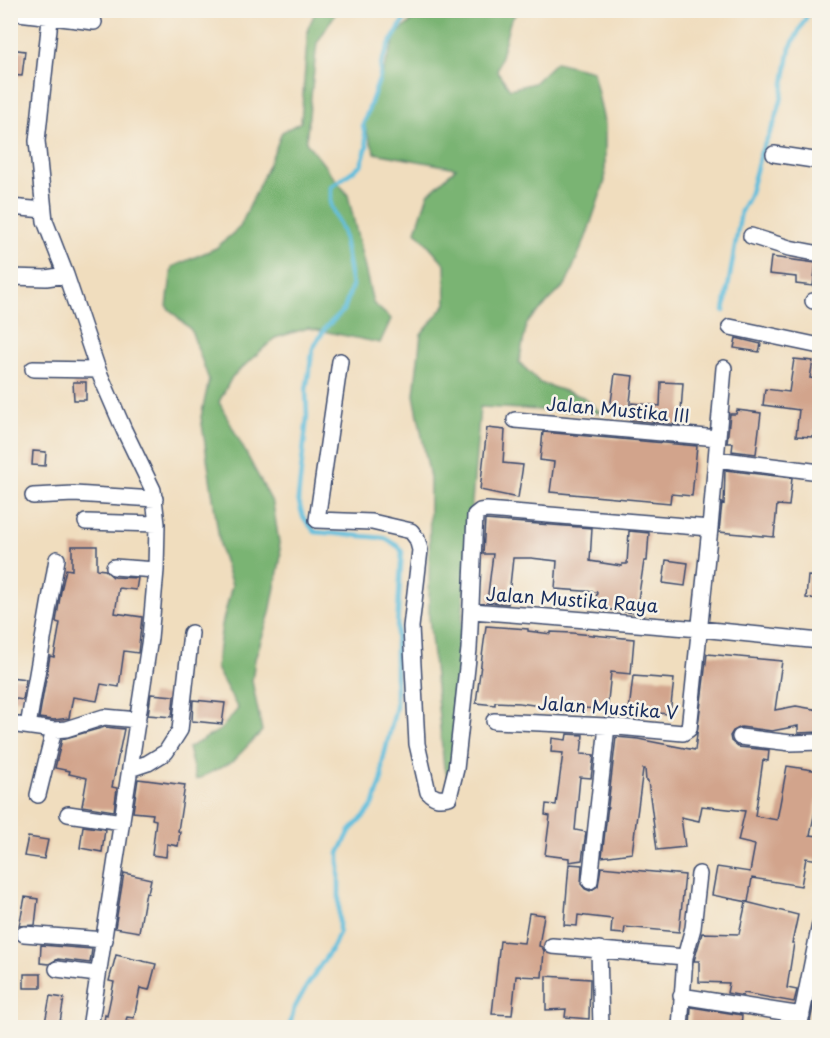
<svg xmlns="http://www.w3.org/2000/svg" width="830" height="1038" viewBox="0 0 830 1038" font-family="'Playpen Sans',sans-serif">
<rect width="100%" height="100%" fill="#f7f3e8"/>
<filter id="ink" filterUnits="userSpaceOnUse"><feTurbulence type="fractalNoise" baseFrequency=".0167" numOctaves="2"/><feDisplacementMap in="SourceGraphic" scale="12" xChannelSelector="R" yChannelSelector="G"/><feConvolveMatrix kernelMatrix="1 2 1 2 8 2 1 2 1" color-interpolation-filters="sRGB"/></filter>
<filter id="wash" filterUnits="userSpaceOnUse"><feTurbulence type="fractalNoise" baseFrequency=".008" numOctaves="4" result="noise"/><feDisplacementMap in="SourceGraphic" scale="24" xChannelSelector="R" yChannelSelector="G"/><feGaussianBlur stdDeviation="1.35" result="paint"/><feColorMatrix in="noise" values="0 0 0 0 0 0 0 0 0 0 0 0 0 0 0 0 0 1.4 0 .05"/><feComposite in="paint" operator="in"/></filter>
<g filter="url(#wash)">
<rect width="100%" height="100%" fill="#f0ddbe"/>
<path fill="#7ab473" stroke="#4a7268" stroke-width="1.5" d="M518,10l-8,12 -13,49 13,18 24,-6 22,-21 37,9 12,55v55l-19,56 -20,47 -39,39 -8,39 21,21 43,14 18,16 -121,-6 -20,237v130l-11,4 -5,-10 -15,-152 1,-138 -16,-83 7,-61 25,-30 -1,-40 -29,-33 12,-37 28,-26 -81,-15 -11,-28 32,-90 27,-24z
M316,11h21l-20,32 -11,99 42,53 25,108 18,16 -11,24 -72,-15 -33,10 -43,39 -13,25 54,102 8,52 -11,57 -15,46 -3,22 10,50 -30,31 -36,18 -8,-32 32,-18 18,-21 -22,-41 6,-43 10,-40 -11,-33 -20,-135 8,-37 -18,-50 -24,-23 5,-40 44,-19 24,-21 35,-77 7,-18 19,-10 7,-94z"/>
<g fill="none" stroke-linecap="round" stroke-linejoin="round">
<path stroke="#5ebddc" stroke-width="4.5" d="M724,311l17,-100 8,-15 12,-44 13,-28 7,-23 9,-53 20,-38
M289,1028l5,-19 12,-22 28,-42 5,-12v-80l11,-22 17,-18 7,-10 8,-24v-15l14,-57v-63l5,-80 1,-12 -3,-5 -15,-9 -69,-6 -12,-15 -5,-18 9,-82 -1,-27 7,-42 13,-21 18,-17 8,-24 -9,-53 -12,-28v-18l30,-22 6,-19 -4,-21 17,-48 1,-13 8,-19 21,-35"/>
</g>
<g id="blocks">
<path fill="#d2a48c" d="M10,49l15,2 -3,25 -12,-1z
M771,257l45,6 -3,23 -17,-2v-7l-27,-3z
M736,338l25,6 -2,8 -25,-4z
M794,359l19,2 -3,17 9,1v52l-5,-1 -1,7 -17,-1 3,-26 -36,-5 2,-16 24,3z
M615,374l18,2 -4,35 -19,-2z
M73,382h13v18h-12z
M661,382l22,1 -3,42 -50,-5 2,-17 28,3z
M737,410l24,3 -5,41 -24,-3 1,-8h-6l3,-29h6z
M487,428l18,2 -2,33 20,2 -5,33 -38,-8z
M543,432l154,14 -5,50 -21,-2 -1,9 -120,-11 4,-30 -14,-2z
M33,451l13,1 -1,14 -13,-1z
M725,470l67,8 -3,28 -12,-1 -3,32 -55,-5 3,-29 2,1z
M485,520l107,8 -2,33 32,5v-2h5l2,-33 20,2 -2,28h-3l-8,52 -41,-5 2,-16 -42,-3 2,-28 -26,-3h-18l-5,46 -21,-2 6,-48h-10z
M72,546h25v23l8,1 8,7 25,1 -2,12 -17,-2 -4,25 27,4 -4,36 -14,-2 -5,36 -18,-3 -4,17 -24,-4 -4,21 -15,2 -15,-2 11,-62 4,1 6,-34 -4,-1 5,-31 5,-22 6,1z
M666,560l22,3 -3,23 -22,-3z
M808,576l11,1v22l-13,-1z
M486,626l42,3v2l23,3v-2l21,1 62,6 -3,35 -20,-2 -4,38 -45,-4v3l-43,-6 -24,-1v3l-19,-2z
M707,654l75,7 -7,49 21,-4 23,4v22l-21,1v-7l-26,5 -31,-4 -8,4 -3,5 1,5 7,6 31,3 -1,11 -5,-1 -8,56 22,4 10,-54 32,5v21l-9,43 9,1v24l-13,-2 -5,28 -49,-8 -4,24 -36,-7 5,-28 33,5 5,-27 -17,-4 7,-30 -43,-5 -3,15 -18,-4 4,30 -28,3 -9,-69h-2l-1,-12h-2l-11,84 -30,4 14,-120 22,2 57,11z
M633,676l41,3 -4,35 -41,-3z
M10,677l16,2 -3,21 -13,-2z
M151,694l23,2 -2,21 -24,-2z
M193,700l32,3 -3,21 -30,-3z
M105,727l19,2 -12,58 5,1 -3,23 -32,-5 5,-28 -18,-4 1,-3 -15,-3 7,-29z
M567,734l16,1 -2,19 13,1 -3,23 -11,-1 -5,53 11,2 -4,28 -13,2v-4l-24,-3 5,-39 -5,-1 1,-11 10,1 7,-52 -12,-1 1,-14 14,2z
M138,779l47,6 -7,46 2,1 -2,14 -11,-2 -1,13 -14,-2 4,-35 -4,-1 1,-5 -20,-2z
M83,826l22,3 -3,23 -22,-4z
M28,837l20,3 -4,19 -20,-3z
M569,864l13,1 -1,19 4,5 5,2 8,-5 3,-19 84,8 -6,57 -54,-5 -1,7 -13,-1 1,-14 -34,-4 -1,11 -13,-1z
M124,873l27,6 -3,14 -2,-1 -7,40 -24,-4z
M25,897l13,2 -3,26 -16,1z
M746,902l52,13 -6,28h2l-7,45 10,2 -3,12 -50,-9 -1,3 -16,-3 2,-10 -30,-1v-21h-5l8,-28 37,1z
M529,913l15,2 -5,31 3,1 2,4 -2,26 -26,-1 -4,39 -20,-1 8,-73 24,2z
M41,945l51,4 -2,14 -32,-4 -9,5 -9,-1z
M116,955l40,9 -7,26 -9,-2 -6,30 -7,-1 -1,3 12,3v5h-35l2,-13 2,1 7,-34 -5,-1z
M24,974h17v14h-17z
M546,976l44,3 -1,40 -24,-2 1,-8 -20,1z
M819,976v52h-10l2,-11z
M50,996l14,2 -5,30h-15z
M691,1007l51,8 -1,12 -45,-3v4h-6z"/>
</g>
</g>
<g filter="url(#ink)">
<use href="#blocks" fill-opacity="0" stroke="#3b496c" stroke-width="1.5"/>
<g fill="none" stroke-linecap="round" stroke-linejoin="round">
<g stroke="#3b496c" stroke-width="18">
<path id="minor" d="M51,10l-14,131 8,80 21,54 32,95 26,60 29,60 4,34 -1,46 -6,68 -60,390
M10,12l84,10
M774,154l46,7
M10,207l34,3
M751,236l38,12 31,6
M10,277l36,1 20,-3
M813,301h7
M730,327l90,19
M340,361l-23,159 55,2 39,9 6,8 3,11 -9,77 6,117 11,48c7,7 11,7 21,5l7,-28 13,-120 6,-134 5,-4 7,-1 223,18
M33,369l65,1
M515,420l203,18
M716,459l104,13
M33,496l41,-2 81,5
M86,522l71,2
M114,567l42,3
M472,611l228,18 120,12
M494,721l113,5 76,7 6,-4 21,-201 14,-160
M10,724l44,6 12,-1 38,-12 34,3
M28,726l29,-167
M740,737l51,6 29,-1
M130,769l18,-6 18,-11 14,-22 11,-97
M38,795l16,-65
M68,814l54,8
M590,881l17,-155
M24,934l81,6
M552,946l133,11
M599,949l2,79
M57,969l40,5
M681,996l121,19
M680,1028l5,-71 8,-29 6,-54
M799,1028l21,-104"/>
</g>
<use href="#minor" stroke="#fff" stroke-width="15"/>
</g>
</g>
<g text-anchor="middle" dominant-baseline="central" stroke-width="5" stroke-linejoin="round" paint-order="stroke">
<g font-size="18" fill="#1b2f5e" stroke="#f7f3e8">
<text transform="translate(618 409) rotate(5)">Jalan Mustika III</text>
<text transform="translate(572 599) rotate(4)">Jalan Mustika Raya</text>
<text transform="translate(608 707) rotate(4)">Jalan Mustika V</text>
</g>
</g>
<rect width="830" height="1038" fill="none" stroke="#f7f3e8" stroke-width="36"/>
</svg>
